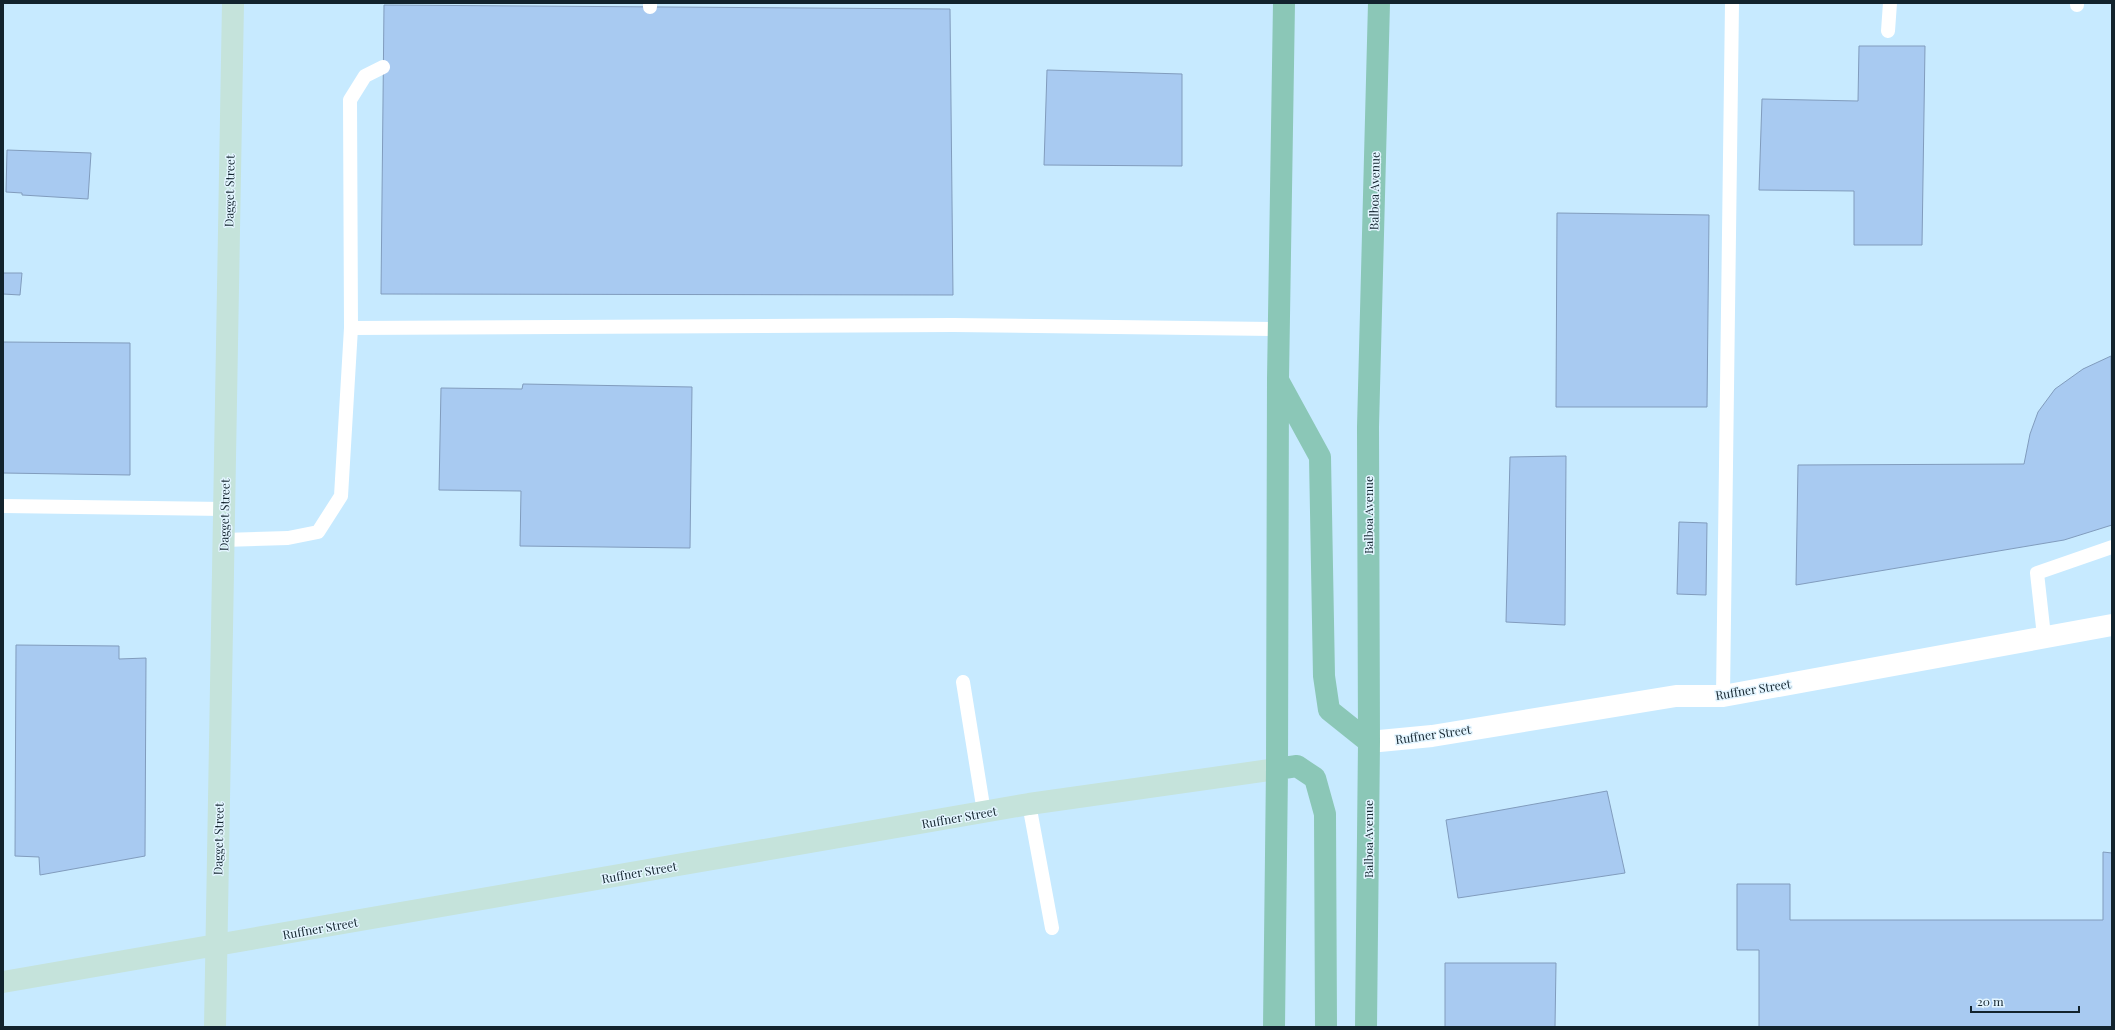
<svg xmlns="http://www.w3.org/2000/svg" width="2115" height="1030" viewBox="0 0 2115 1030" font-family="'Playfair Display',serif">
<rect width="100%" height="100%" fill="#c7eaff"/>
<path fill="#a8caf1" stroke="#819cbd" d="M384,5l566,4 3,286 -572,-1z
M1859,46h66l-3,199h-68v-54l-95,-1 3,-91 96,2z
M1047,70l135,4v92l-138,-1z
M7,150l84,3 -3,46 -66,-4v-2l-16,-1z
M1557,213l152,2 -2,192h-151z
M3,273h19l-2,22 -17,-1z
M3,342l127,1v132l-127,-2z
M2111,356l1,169 -48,15 -268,45 2,-120 226,-1 6,-30 8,-22 17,-23 28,-20z
M523,384l169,3 -2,161 -170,-2 1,-55 -82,-1 2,-102 81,1z
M1566,456l-1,169 -59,-3 4,-165z
M1679,522l28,1 -1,72 -29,-1z
M16,645l103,1v13l27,-1 -1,198 -105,19 -1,-18 -24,-1z
M1607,791l18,82 -167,25 -12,-78z
M2103,852l9,1v174h-353v-77h-22v-66h53v36h313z
M1445,963h111l-1,64h-110z"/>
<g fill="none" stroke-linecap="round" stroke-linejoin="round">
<path stroke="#fff" stroke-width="14" d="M650,3v4
M2077,5v-2
M1888,31l2,-28
M351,328l-1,-228 15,-24 18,-9
M3,506l221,3
M223,540l65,-2 30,-6 23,-36 10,-168 602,-3 326,4
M2044,636l-7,-63 75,-26
M963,682l21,130
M1723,696l9,-693
M1029,804l23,124"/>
<path stroke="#fff" stroke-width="22" d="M1369,742l63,-6 244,-40h47l389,-71"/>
<path stroke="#c5e3db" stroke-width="22" d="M3,982l1026,-178 248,-35
M215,1027l18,-1024"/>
<path stroke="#8bc7b7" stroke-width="22" d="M1279,382l41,75 4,219 5,34 40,32
M1277,769l20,-3 18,12 10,36 1,213
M1274,1027l3,-258 1,-390 6,-376
M1366,1027l3,-285 -1,-315 11,-424"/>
</g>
<g text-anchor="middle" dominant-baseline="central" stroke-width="3" stroke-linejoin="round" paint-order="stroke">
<g font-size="12" fill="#12232d" stroke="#e3f5ff">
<text transform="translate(229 191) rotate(-89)">Dagget Street</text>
<text transform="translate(1374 191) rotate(-89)">Balboa Avenue</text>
<text transform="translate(224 515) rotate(-89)">Dagget Street</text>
<text transform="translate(1368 515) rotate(-90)">Balboa Avenue</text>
<text transform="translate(1753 689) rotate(-9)">Ruffner Street</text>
<text transform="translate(1433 734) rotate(-8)">Ruffner Street</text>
<text transform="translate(959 817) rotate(-10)">Ruffner Street</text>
<text transform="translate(218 839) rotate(-89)">Dagget Street</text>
<text transform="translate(1368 839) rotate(-90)">Balboa Avenue</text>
<text transform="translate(639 872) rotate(-10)">Ruffner Street</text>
<text transform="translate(320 928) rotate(-10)">Ruffner Street</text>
</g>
</g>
<rect width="2115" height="1030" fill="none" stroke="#12232d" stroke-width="8"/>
<path d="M1971 1006v6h108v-6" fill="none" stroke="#12232d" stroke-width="2"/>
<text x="1977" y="1006" font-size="12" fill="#12232d" stroke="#e3f5ff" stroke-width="3" paint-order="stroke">20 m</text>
</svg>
